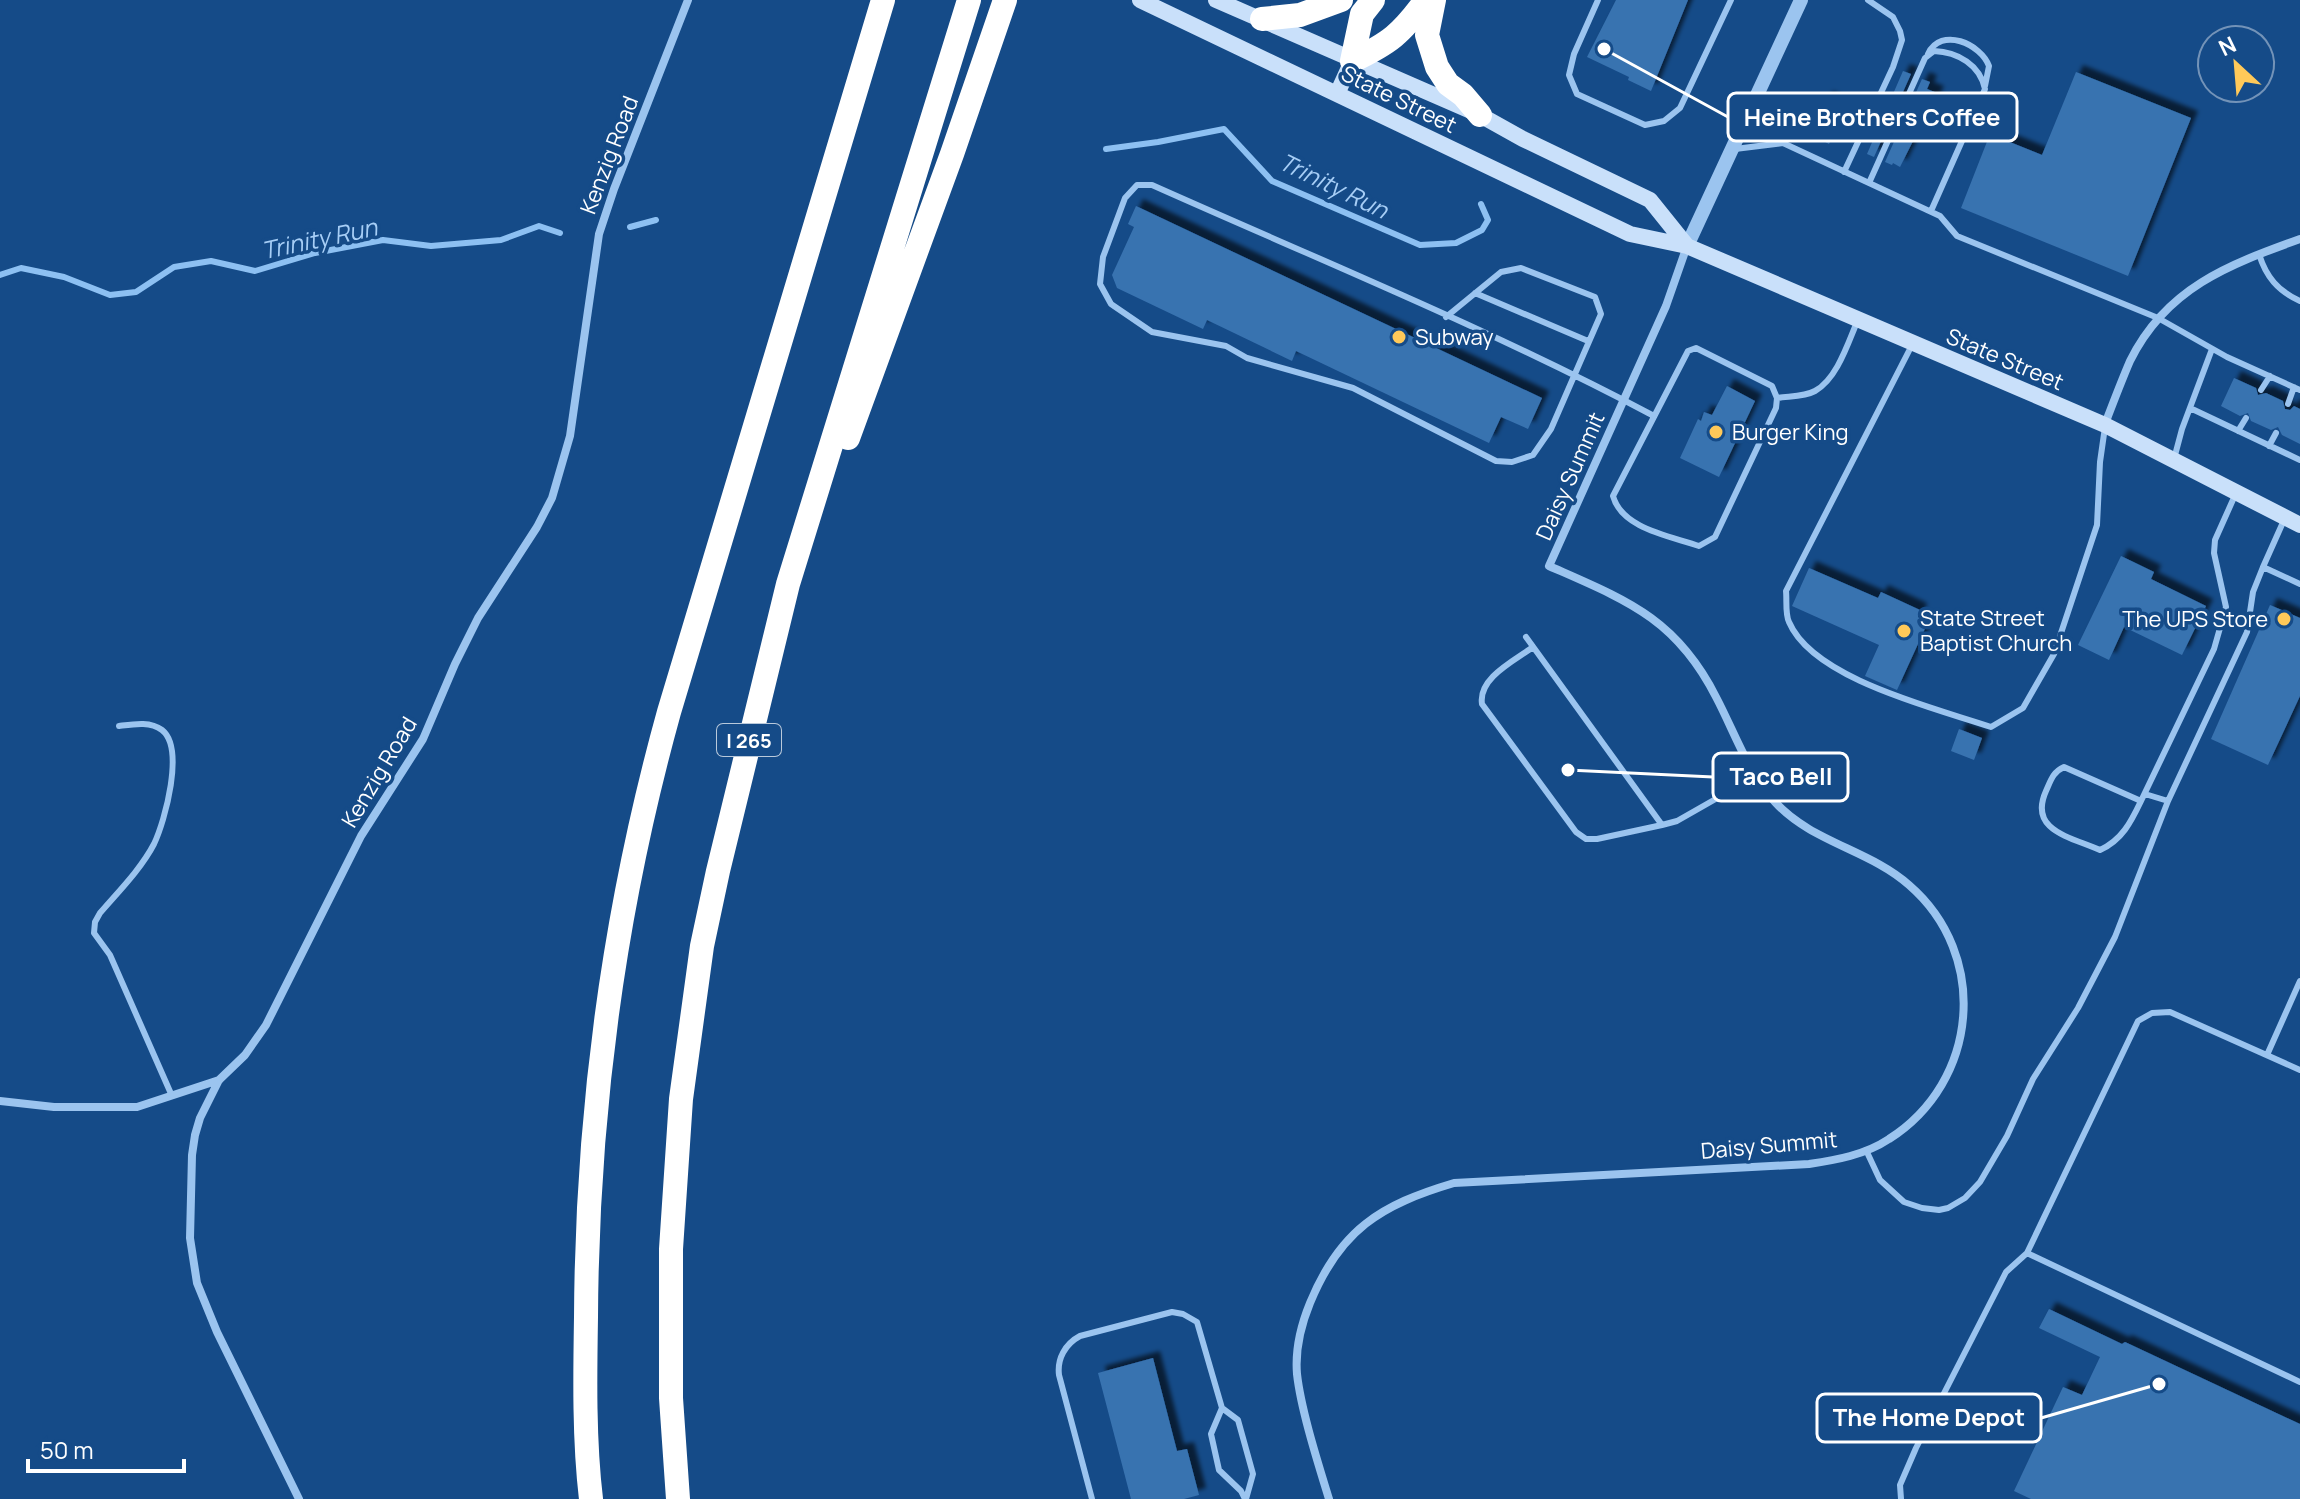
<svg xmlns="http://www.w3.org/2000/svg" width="2300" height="1499" viewBox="0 0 2300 1499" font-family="Manrope,sans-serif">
<defs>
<filter id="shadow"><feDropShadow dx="7" dy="-7" stdDeviation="2" flood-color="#0009"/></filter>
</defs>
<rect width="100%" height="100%" fill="#154b88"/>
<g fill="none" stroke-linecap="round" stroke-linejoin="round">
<path stroke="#8dc0f2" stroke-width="6" d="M1106,149l52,-7 66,-13 48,52 148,64 36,-2 26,-13 6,-10 -7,-16
M630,227l26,-7
M0,275l21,-7 43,9 46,18 26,-3 38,-25 37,-6 44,10 60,-18 68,-13 48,6 70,-6 38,-14 21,7"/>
</g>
<path fill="#3973b0" filter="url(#shadow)" d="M1616,0h72l-37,91 -23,-11 1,-3 -42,-20z
M1903,71l8,3 -37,83 -7,-3z
M2076,72l115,46 -63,158 -167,-68 29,-74 52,21z
M1922,79l8,3 -3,7 10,4 -37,74 -7,-4 -1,2 -7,-3z
M1826,98l21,10 -18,36 -19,-10z
M1136,206l406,192 -14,31 -27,-12 -12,26 -193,-92 -4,10 -85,-41 -4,9 -86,-41 -5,-13 22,-48 -6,-3z
M2234,378l22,10 2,7 8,-2 17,8 2,8 5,1 4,-4 6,3v35l-18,-9 -4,-8 -7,3 -20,-9 -3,-8 -8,3 -19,-10z
M1727,386l28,15 -36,76 -39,-19 18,-39 3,2 3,-9 8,3z
M2121,556l33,16 -3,7 55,27 -24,49 -58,-28 -15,33 -31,-15z
M1809,568l69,30 3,-6 39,18 -2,7 10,5 -31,68 -32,-14 14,-31 -87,-39z
M2270,605l30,13v78l-32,69 -57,-26z
M1959,729l23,9 -8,22 -23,-9z
M2049,1309l73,35 3,-2 175,82v75h-269l-17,-8 49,-104 19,8 18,-38 -61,-29z
M1153,1358l24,93 10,-2 12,46 -15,4h-53l-33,-126z"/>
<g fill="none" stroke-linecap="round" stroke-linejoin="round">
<path stroke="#9bc4ef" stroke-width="6" d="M1598,0l-24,54 -5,21 8,19 68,31 19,-4 16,-13 51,-108
M1928,54c13,-28 53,-10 61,12l-4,20
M1755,106l28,37 157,73 17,20 201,82 69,39 73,33
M1735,149l48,-6
M1844,172l49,-105 9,-27 -2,-9 -7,-14 -25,-17
M1869,183l56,-125 9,-7c24,1 46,14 51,38l-54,122
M2259,254c7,23 19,37 41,47
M1475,293l113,48
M1446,317l55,-45 20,-4 74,29 6,17 -50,115 -18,26 -21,7 -16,-1 -143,-73 -106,-30 -21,-12 -74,-14 -41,-28 -11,-20 3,-27 22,-59 12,-13h15c168,75 340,145 502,231
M1913,343l-127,248c1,9 -1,23 3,31 24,57 146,86 202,105l32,-19 31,-54 43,-129 3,-63 5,-35
M1696,348l76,38 5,12 -1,10 -61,129 -16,9c-28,-10 -77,-17 -86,-50l75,-145z
M2261,390l9,-14
M1777,398c12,-2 27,-1 38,-7 22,-12 33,-48 42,-69
M2288,404l6,-17
M2190,408l110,52
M2238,431l8,-13
M2269,446l7,-13
M2174,459l8,-30 30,-80
M2284,520l-21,47 37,17
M1526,637l136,188 15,-4 79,-45
M1533,647c-19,14 -55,31 -51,57l94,128 10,7h11l65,-14
M119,726c15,-2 31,-5 43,4 23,18 3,91 -8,114 -13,25 -36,48 -54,69l-5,9 -1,11 16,22 62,141
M2145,794l23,7
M2141,801l-77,-34c-11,5 -13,13 -18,24 -18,40 25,46 54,59 22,-10 31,-28 41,-49l73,-152 12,-42 -12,-54 1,-13 21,-47
M2267,1055l33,-74
M1866,1150l14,30 24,22 18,6 17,2 9,-2 17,-10 15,-16 27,-46 26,-57 45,-71 37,-71 53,-136 79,-169 6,-40 10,-25
M2027,1253l273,129
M1222,1408l16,12 15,54 -7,25
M1092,1499l-33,-124c-2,-16 6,-31 21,-39l92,-24 11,2 14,8 25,86 -11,26 8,36 22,21 4,8
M1901,1499l-1,-14 16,-37 90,-176 21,-19 111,-232 14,-8 18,-1 130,58"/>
<path stroke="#9bc4ef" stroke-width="8" d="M2105,424c8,-21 16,-42 25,-63 36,-73 98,-96 170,-122
M0,1101l54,6h83l82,-27
M299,1499l-82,-167 -20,-49 -7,-45 2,-83 3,-20 5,-17 19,-38 26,-25 21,-30 95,-189 62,-97 32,-75 23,-46 59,-91 15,-29 18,-62 29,-202 15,-45 74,-189
M1329,1499c-11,-36 -28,-89 -32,-125 -2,-24 4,-49 13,-71 30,-73 70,-98 144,-120l355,-19c27,-4 56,-9 80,-25 90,-57 101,-184 20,-254 -39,-35 -98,-43 -134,-83 -28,-31 -40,-69 -59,-105 -40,-79 -90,-97 -167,-131l117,-260 21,-60"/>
<path stroke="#9bc4ef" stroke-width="14" d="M1687,246l114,-246"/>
<path stroke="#c9e0fa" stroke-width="16" d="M1140,0l490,234 57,12 418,179 195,100
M1216,0l264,115 43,24 127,61 37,46
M1337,94l15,-33"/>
<path stroke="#fff" stroke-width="24" d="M1434,0l-7,35 10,32 11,17 15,11 17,20
M1262,19l38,-4 41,-15
M1352,61c38,-18 49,-27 74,-61
M1352,61l10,-47 11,-14
M848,438l104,-284 53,-154
M591,1499c-7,-59 -6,-122 -5,-182 1,-205 28,-407 83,-605l214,-712
M678,1499l-7,-101v-149l10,-150 21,-153 16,-75 70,-287 181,-584"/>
</g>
<g fill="#ffc959" stroke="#154b88" stroke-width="3">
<circle cx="1399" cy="337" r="8"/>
<circle cx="1716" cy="432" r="8"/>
<circle cx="2284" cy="619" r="8"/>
<circle cx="1904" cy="631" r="8"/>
</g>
<g text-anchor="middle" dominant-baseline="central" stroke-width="7" stroke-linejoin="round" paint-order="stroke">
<rect fill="#154b88" stroke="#b9c9db" stroke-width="2" x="717" y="724" width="64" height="32" rx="6"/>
<g font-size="20" font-weight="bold" fill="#fff">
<text x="749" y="740">I 265</text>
</g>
<g font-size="22" fill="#fff" stroke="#154b88">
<text transform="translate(1399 99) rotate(26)">State Street</text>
<text transform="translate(609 155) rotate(-69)">Kenzig Road</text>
<text transform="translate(2005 359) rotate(23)">State Street</text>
<text transform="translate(1570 476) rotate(-66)">Daisy Summit</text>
<text transform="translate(379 772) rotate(-59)">Kenzig Road</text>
<text transform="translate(1769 1145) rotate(-5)">Daisy Summit</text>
</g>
<g font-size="22" fill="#fff" stroke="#154b88" text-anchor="start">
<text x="1415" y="337">Subway</text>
<text x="1732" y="432">Burger King</text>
<text x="1920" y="618">State Street<tspan x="1920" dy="25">Baptist Church</tspan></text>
<text x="2268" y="619" text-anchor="end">The UPS Store</text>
</g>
<g font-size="24" font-style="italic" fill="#a7cef6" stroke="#154b88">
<text transform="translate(1334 185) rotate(26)">Trinity Run</text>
<text transform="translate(319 238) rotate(-12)">Trinity Run</text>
</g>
</g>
<path fill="none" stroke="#fff" stroke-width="3" d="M1604 49L1728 117M1568 770L1713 777M2159 1384L2041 1418"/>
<g fill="#fff" stroke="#154b88" stroke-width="3">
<circle cx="1604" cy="49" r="8"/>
<circle cx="1568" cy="770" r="8"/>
<circle cx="2159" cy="1384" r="8"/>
</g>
<g fill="#154b88" stroke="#fff" stroke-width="3">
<rect x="1728" y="93" width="289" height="48" rx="8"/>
<rect x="1713" y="753" width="135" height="48" rx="8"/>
<rect x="1817" y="1394" width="224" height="48" rx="8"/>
</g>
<g font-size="24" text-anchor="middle" font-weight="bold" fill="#fff">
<text x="1872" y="126">Heine Brothers Coffee</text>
<text x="1781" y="785">Taco Bell</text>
<text x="1929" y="1426">The Home Depot</text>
</g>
<g transform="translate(2236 64) rotate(334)"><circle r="38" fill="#154b88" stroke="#7393b8" stroke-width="2"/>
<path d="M0-6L14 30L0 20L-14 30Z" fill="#ffc959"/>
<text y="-12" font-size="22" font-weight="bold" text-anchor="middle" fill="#ffffff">N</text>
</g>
<path d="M28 1459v12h156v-12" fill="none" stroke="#ffffff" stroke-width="4"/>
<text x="40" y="1459" font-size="24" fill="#ffffff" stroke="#154b88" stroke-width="6" paint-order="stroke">50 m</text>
</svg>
